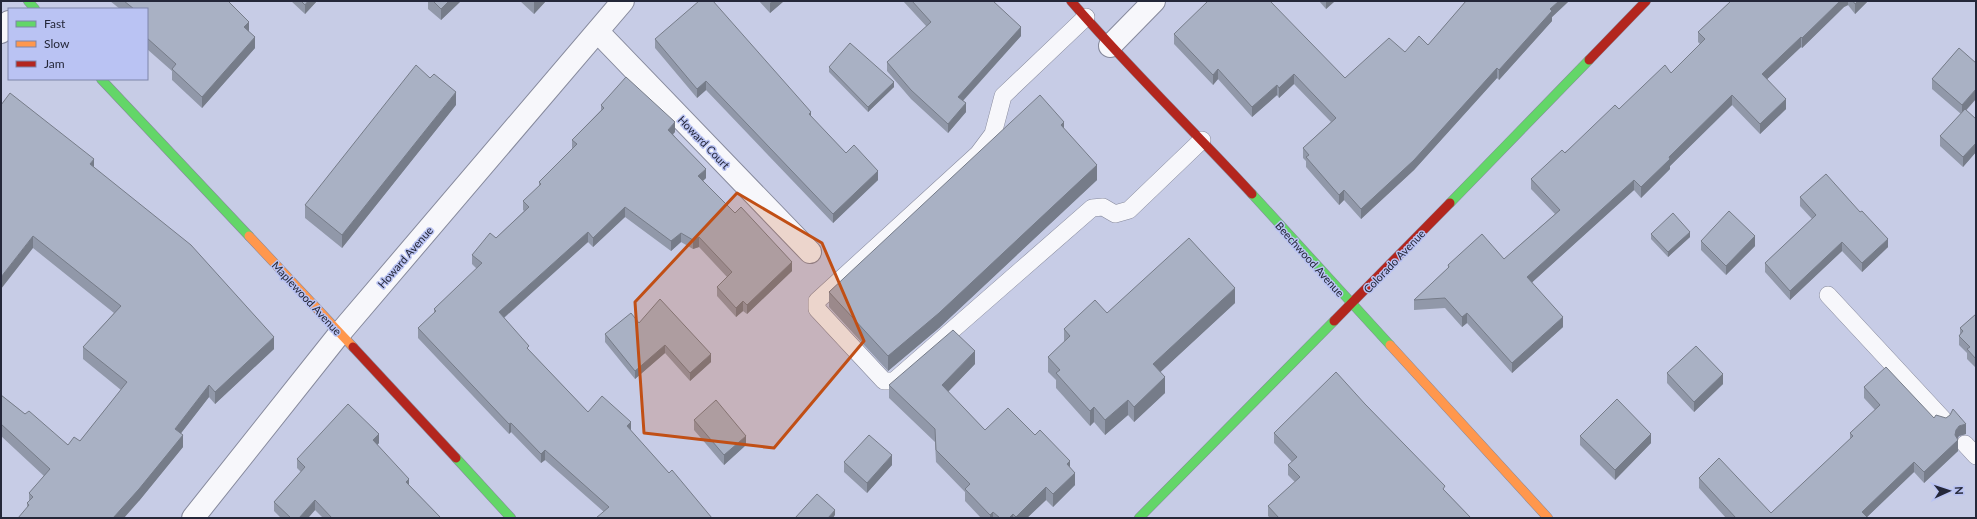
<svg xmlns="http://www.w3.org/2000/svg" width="1977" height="519" viewBox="0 0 1977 519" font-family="Lato,sans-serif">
<rect width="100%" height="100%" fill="#c7cce6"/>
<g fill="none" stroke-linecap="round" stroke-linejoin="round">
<g stroke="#86899c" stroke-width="18">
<path id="lane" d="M1086,17l-83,79 -10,38 -15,20 -161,147v8l67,72h10l198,-173 11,-1 12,7 14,-4 73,-70
M1828,295l115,124
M1965,444l11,12"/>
</g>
<g stroke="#86899c" stroke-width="24">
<path id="street" d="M1,32l8,-10
M598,32l212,220
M1110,46l44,-45
M193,518l147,-185 283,-332"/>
</g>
<g stroke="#86899c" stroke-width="10">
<path id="fast" d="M28,1l7,8
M101,79l148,157
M1252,194l138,151
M1450,203l139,-143
M456,458l55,60
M1139,518l195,-197"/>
</g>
<g stroke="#86899c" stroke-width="10">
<path id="slow" d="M249,236l104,111
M1390,345l158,173"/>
</g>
<g stroke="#86899c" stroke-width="10">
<path id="jam" d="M1071,1c58,67 121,128 181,193
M1589,60l57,-59
M1334,321l116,-118
M353,347l103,111"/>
</g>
<use href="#lane" stroke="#f7f7fb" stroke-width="17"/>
<use href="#street" stroke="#f7f7fb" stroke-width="22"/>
<use href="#fast" stroke="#63d668" stroke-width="9"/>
<use href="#slow" stroke="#ff974d" stroke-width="9"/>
<use href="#jam" stroke="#b3261e" stroke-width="9"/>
</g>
<path fill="#9198a9" d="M110,1h118l21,31 6,16 -53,60 -30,-28v-9l-25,-22v-40h-27z
M291,1h26l-12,13z
M428,1h33l-20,19 -13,-11z
M520,1h26l-12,13z
M759,1h25l-14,12z
M903,1h90l28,35 -58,65 3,11 -18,21 -37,-34 -24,-28v-9l40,-35z
M1319,1h16l-9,8z
M1466,1h103l-17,16v4l-53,59 -2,-2 -83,92 -53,49 -17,-19 -5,5 -33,-38v-6l-3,-3v-10l28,-26 -37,-38 -15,14 -2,-3 -25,22 -34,-38 -5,6 -39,-41v-10l171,44 60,-26 23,-7z
M1731,1h137l-13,13 -7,-9 -4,2 -42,41 -1,-1 -34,32 19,30 -26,25 -28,-29 -62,61v3l-29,29 -7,-8 -102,92 31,45 -51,46 -45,-50 -5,4 -17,-19 -31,2v-10l34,-32v-3l56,-6 51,-45 -24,-25v-10l88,-70 52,-36 29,-29 -2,-2v-10z
M655,39l156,78 35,36 32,27 -45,43 -127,-133 -9,8 -42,-50z
M1959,48l7,62 10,9v33l-13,15 -23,-21v-10l21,-22 -29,-25v-10z
M829,67l65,20 -26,25 -39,-40z
M1,105l93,63 180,181 -59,55 -6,-7 -28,36 2,14 -44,54 -112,6v-4l2,-2v-8l15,-17 -43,-40v-41l24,19 43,31 12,-4 41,-51 -38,-31v-12l31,-34 -81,-65z
M456,105l-114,143 -37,-30v-13z
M601,105l74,27 -2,2 33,44 -3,3 89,90 -45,43 -4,-3 -7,6 -19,-21v-9l10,-10 -28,-30 -6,2 -12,-7 -10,9 -46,-34 -32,30 -5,-5 -84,76 25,32 59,62 43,19 38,42 43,45 -108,-6 -59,-52 -4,3 -30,-31 -2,2 -91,-96v-10l16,-15v-4l43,-40 -5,-5v-9l24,-17 28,-27 -1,-1v-9l16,-14v-5l33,-33v-9l29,-30z
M1064,129l33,51 -158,148 -51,43 -59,-64v-15z
M1800,197l88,50 -26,25 -20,-21 -52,49 -25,-28v-9l47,-44 -12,-13z
M1651,234l39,3 -22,20 -17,-18z
M1701,241l54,5 -29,29 -25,-25z
M1235,303l-75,69 5,21 -31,29 -6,-7 -23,20 -11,-13 -4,4 -34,-38v-8l-8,-8v-15l16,-15v-13l43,-16z
M1976,314v54l-9,-9v-6l-8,-8v-9l1,-2v-6z
M639,323l72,39 -21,19 -25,-28 -30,26 -30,-37v-8z
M975,364l-27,28 37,38 50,5 35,32 5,18 -22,22 -7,-7 -19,18h-46l-16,-17v-9l-29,-30 -1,-20 -46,-44v-13z
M1667,373l56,11 -29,28 -27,-29z
M1864,387l70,31 32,16 -7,2 -2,3 1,12 -34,32 -10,-11 -47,45 1,1h-142l-27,-30v-10l72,35 79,-74v-6l25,-23 -11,-12z
M1365,404l80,87 26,27h-201l-2,-2v-10l27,-24 -7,-7v-10l4,-3 -18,-19v-10z
M694,420l52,25 -22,20 -30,-35z
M1580,436l71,7 -36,37 -35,-35z
M379,443l-2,2 32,40 32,33h-118l-8,-8 -7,8h-27l-7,-7v-9l27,-30 -4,-4v-9z
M844,462l48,3 -25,28 -23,-21z"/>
<path fill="#767c89" d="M308,1h9l-12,13v-9z
M449,1h12l-20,19v-11z
M535,1h11l-12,13v-12z
M773,1h11l-14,12v-10z
M1326,1h9l-9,8z
M1559,1h10l-17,16v4l-53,59v-10l51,-61z
M1840,1h8v4l-4,2 -42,41v-10z
M1858,1h10l-13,13v-10z
M249,22v11l-5,-6z
M1021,27v9l-63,70v-9z
M255,37v11l-53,60v-11z
M1801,37v10l-39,37v-10z
M1497,68v10l-83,92 -53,49v-10z
M1218,69v10l-5,6v-10z
M1294,74v10l-15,14v-10z
M706,81v9l-9,8v-9z
M894,82v5l-26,25v-5z
M1277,85v10l-25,22v-10z
M1976,89v10l-14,16v-10z
M456,92v13l-114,143v-13z
M1732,95v10l-62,61v3l-29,29v-11l28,-30z
M1786,99v10l-26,25v-10z
M966,103v9l-18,21v-9z
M811,112v9l-2,-7z
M675,122v10l-7,7v-9z
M1064,122v15l-3,-12z
M1976,143v9l-13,15v-10z
M94,159v12l-4,-7z
M1097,165v15l-158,148 -51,43v-15z
M706,169v9l-8,7v-9z
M878,171v9l-45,43v-9z
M1634,180v10l-107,97v-10z
M1344,190v10l-5,5v-10z
M625,207v10l-32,30v-9z
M588,232v10l-89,80v-10z
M1690,232v5l-22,20v-5z
M681,233v9l-10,9v-10z
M33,236v12l-32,41v-12z
M1755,236v10l-29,29v-9z
M699,237v10l-6,2v-9z
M1888,239v8l-26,25v-9z
M1842,242v9l-52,49v-9z
M792,262v9l-45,43v-9z
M1235,288v15l-82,76v-15z
M743,301v10l-7,6v-9z
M1467,313v10l-5,4v-10z
M1563,317v10l-51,46v-10z
M274,337v12l-59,55v-12z
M665,345v8l-30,26v-8z
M975,351v13l-33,34v-13z
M711,354v8l-21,19v-8z
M1723,374v10l-29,28v-10z
M1165,377v16l-31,29v-15z
M209,385v12l-34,44v-12z
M1128,400v15l-23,20v-15z
M1094,407v15l-4,4v-15z
M631,422v9l-4,-5z
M511,423v9l-2,2v-10z
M1966,424v10l-7,2 -3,5 2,-1v11l-34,32v-11l35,-46z
M379,434v9l-6,7v-10z
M1651,434v9l-36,37v-10z
M183,435v12l-44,54 -15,17h-11z
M746,436v9l-22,20v-10z
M545,450v10l-4,3v-9z
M892,455v10l-25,28v-10z
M1070,461v12l-3,-9z
M1914,462v10l-48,46 -4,-6z
M1075,473v12l-22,22v-13z
M409,479v9l-3,-6z
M1046,487v13l-19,18h-11v-1z
M315,500v10l-7,8h-9z
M835,510v5l-2,3h-5z
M993,512v6h-3v-3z
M1013,514v4h-4z"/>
<path fill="#a9b1c4" stroke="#767c89" d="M124,1h104l21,21 -5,5 11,10 -53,60 -30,-28 4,-5 -29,-26v-29h-13z
M301,1h7l-3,4z
M433,1h16l-8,8z
M699,1h14l98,111 -2,2 37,39 8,-8 24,26 -45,43 -127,-133 -9,8 -42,-50z
M912,1h81l28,26 -63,70 8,6 -18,21 -37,-34 -24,-28 44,-40z
M1208,1h62l75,77 44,-40 16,14 14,-16 9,9 38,-44h93l-9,8 2,2 -53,59 -2,-2 -83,92 -53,49 -17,-19 -5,5 -33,-38 3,-2 -6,-7 33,-30 -42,-44 -15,14 -2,-3 -25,22 -34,-38 -5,6 -39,-41z
M1731,1h109l-38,37 -1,-1 -39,37 24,25 -26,25 -28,-29 -63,62 1,2 -29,28 -7,-7 -107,97 36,40 -51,46 -45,-50 -5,4 -17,-19 -31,2 35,-33 -1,-2 34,-31 22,25 56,-49 -29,-31 31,-29 3,3 50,-48 4,4 46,-44 6,8 34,-34 -7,-7z
M1853,1h5l-3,3z
M850,43l44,39 -26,25 -39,-40z
M1959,48l17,15v26l-14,16 -30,-26z
M416,65l14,13 4,-4 22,18 -114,143 -37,-30z
M626,77l49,45 -7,8 38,39 -8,7 37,37 6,-6 51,55 -45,43 -4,-4 -7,7 -19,-21 15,-15 -33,-35 -6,3 -12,-7 -10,8 -46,-34 -32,31 -5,-6 -89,80 30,34 -2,2 61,64 14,-16 29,26 -4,4 42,47 3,-3 40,48h-116l13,-11 -64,-57 -4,4 -30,-31 -2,1 -91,-96 18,-17 -2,-2 48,-46 -10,-8 18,-22 6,5 33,-31 -6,-6 18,-17 -2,-2 38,-38 -5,-4 32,-32 -3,-3z
M10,93l84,66 -4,5 101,81 83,92 -59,55 -6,-7 -34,44 8,6 -44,54 -26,29h-95l11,-13 -2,-2 6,-6 -4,-4 21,-24 -49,-45v-29l24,19 4,-3 39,34 6,-8 6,4 47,-59 -44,-35 38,-41 -88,-70 -32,41v-172z
M1040,95l24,27 -3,3 36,40 -158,148 -51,43 -59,-64z
M1965,109l11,10v24l-13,14 -23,-21z
M1826,174l34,38 2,-1 26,28 -26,24 -20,-21 -52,49 -25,-28 51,-48 -16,-18z
M1729,211l26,25 -29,30 -25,-25z
M1673,213l17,19 -22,20 -17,-18z
M1189,238l46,50 -82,76 12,13 -31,30 -6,-7 -23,20 -11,-13 -4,4 -34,-38 4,-3 -12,-13 22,-21 -6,-7 31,-29 12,13z
M660,299l51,55 -21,19 -25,-28 -30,26 -30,-37 26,-21 8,10z
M1976,314v45l-9,-10 3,-2 -11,-11 4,-5 -3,-3z
M953,330l22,21 -33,34 43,45 23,-22 27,27 5,-5 30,31 -3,3 8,9 -22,21 -7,-7 -30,30 -3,-3 -4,4h-9l-7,-6 -3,3 -25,-26 5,-5 -34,-34 -1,-21 -46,-44z
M1696,346l27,28 -29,28 -27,-29z
M1886,367l48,51 2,-3 10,3 4,-3 3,-6 13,15 -7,2 -3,4 -1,5 3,5 -34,32 -10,-10 -52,50 6,6h-132l-37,-40 20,-20 52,55 82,-77 -3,-3 30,-28 -16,-18z
M1336,372l29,32 80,82 -2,3 28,29h-192l-11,-12 32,-29 -12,-12 9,-8 -23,-24z
M1617,399l34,35 -36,36 -35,-34z
M716,400l30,36 -22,19 -30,-35z
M348,404l31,30 -6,6 36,39 -3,3 35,36h-109l-17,-18 -16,18h-8l-17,-16 31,-35 -8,-8z
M869,435l23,20 -25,28 -23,-21z
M817,494l18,16 -7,8h-33z"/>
<path fill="#c14f15" fill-opacity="0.2" stroke="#c14f15" stroke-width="3" stroke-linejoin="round" d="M737,193l85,50 42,98 -90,107 -130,-15 -9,-131z"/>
<g text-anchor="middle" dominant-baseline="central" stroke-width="3" stroke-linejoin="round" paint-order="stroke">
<g font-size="11" fill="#242739" stroke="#bac3f3">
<text transform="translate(704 142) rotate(46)">Howard Court</text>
<text transform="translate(405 257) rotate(-49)">Howard Avenue</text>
<text transform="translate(1310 259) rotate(48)">Beechwood Avenue</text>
<text transform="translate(1394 261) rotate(-46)">Colorado Avenue</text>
<text transform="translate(307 298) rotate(47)">Maplewood Avenue</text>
</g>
</g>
<rect width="1977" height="519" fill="none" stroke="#242739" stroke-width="4"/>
<rect x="8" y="8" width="140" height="72" fill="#bac3f3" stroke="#7e85a9"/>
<rect x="16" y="21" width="20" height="6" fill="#63d668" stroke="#7e85a9"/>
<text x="44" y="28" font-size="12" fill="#242739">Fast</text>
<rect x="16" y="41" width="20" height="6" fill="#ff974d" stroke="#7e85a9"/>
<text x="44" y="48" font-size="12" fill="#242739">Slow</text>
<rect x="16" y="61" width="20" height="6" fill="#b3261e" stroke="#7e85a9"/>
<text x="44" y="68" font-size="12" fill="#242739">Jam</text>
<g transform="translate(1949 491) rotate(87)" stroke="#bac3f3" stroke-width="3" paint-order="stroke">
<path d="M0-3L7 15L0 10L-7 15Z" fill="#242739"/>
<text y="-6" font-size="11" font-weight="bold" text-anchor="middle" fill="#242739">N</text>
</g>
</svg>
